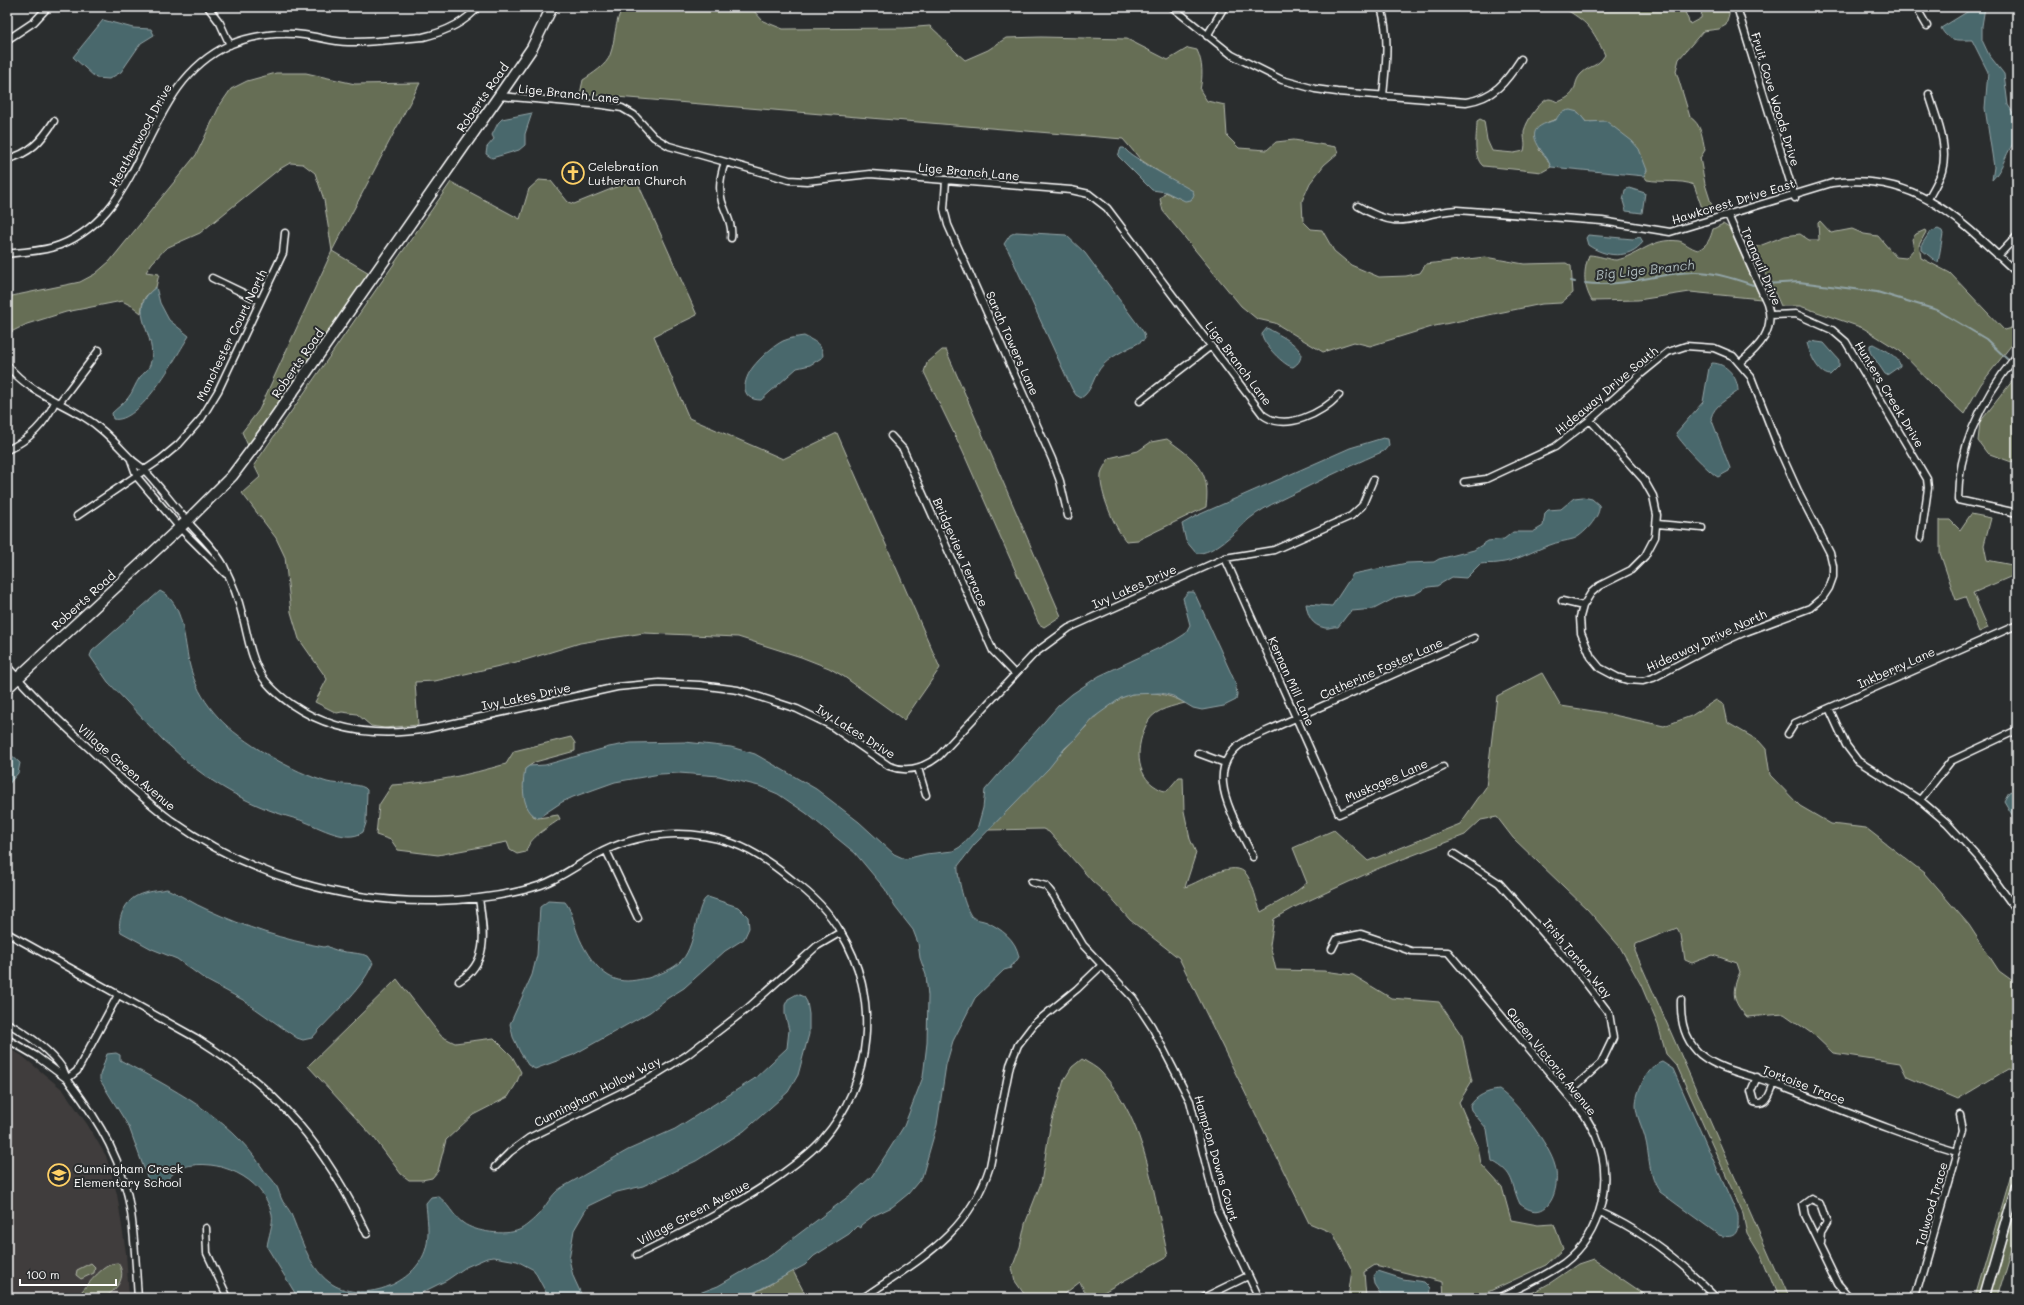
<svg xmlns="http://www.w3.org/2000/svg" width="2024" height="1305" viewBox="0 0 2024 1305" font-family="Mali,sans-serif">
<rect width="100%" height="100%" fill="#2a2d2e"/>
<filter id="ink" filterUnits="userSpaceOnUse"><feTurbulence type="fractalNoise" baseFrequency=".025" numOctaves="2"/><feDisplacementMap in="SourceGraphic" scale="8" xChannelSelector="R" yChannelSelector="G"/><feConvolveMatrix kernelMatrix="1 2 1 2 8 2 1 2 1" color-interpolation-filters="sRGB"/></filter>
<g filter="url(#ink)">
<path fill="#403d3c" d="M7,1048l14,7 42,35 24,34 19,32 11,38 9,59 3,45h-122z"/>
<path fill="#666e55" stroke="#b2b6aa" d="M623,7h121l9,3 10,11 20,8 121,-1 26,-2c13,11 22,24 35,34l23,-10 18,-12 35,-1 86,2 41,21 20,-12 9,2c6,13 6,26 3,40l7,11 18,4 2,31 12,12 28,2 9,-8 18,-2 42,7 2,6 -14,12 -14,18 -8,18 1,20 8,8 11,1 12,21 17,14 28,12 27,-1 14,-3 6,-9 59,-7 39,7 42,-1 5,3 2,27 -12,10 -19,1 -107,22 -65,20 -16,-4 -31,10 -48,-29 -18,-4 -16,-13 -78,-95 -3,-12 6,-7 6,4 1,-15 -32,-21 -18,-21 -543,-45 3,-14c9,-6 24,-15 27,-25 6,-16 4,-33 13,-48z
M1562,7h121l7,17 11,-6 1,-11h27v8l-3,10 -7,4 -16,2 -24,28 -3,12 14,46c12,8 12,20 15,33l-5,8 5,26 7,22v7l-5,1 -5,-6 -8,-23c-14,-6 -32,-2 -47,-5l-3,-4 3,-6 -51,-48h-10l-8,-10 -30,10 -9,28 7,6 5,11 -9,5 -59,-6c-11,-10 -6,-31 -6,-45l3,-2 4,2 3,19 5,11 22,2 10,-2c2,-9 0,-9 0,-18 0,-9 16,-33 25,-34 3,0 6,2 9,3 23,-9 13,-17 23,-28 10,-10 16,-6 24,-19 -14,-29 -17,-32 -43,-48z
M276,73h30l49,11 65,-1 -88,168 39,23 -122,174 -7,-16 17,-22 73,-159 -8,-51 -9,-27 -12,-9 -13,-1 -12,7 -78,63 -34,15 -14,15 -6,9 13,2 -3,13 -10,9 -3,5 -2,12 -9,-7 -10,-5 -56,11 -39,12 -20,10v-37l73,-15 15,-8 15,-13 86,-106 24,-50 11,-16 16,-8z
M636,179l61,136 -43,21 35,82 94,41 54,-26 103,235 -36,52 -61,-44 -14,-8 -28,-11 -63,-20 -94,-4 -33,5 -31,5 -55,17 -90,21 -20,1 3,43 -34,3 -13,-2 -14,-12 -15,-2 -5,1 -22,-11 12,-23 -28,-40 -8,-27 -6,-55 -9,-19 -34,-45 18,-16 -6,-12 197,-283 69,37 9,-30 10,-9 12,1 17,21 6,2z
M1820,221l11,12 21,-4 12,5 14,2 18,21 10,1 8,-9 -2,-10 4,-5 9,-4 1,2 -7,13 2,13 29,15 54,57 7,-2 6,-7v17l-36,46 -17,30 -30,-28 -34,-35 -37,-23 -63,-22h-19l-27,-58 31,-12 15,-2 9,6h10l-1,-17z
M1723,224l6,4 32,71 -71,-7 -52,8 -46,1c-9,-16 -9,-29 -3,-46 8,0 21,5 27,5 24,-4 35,-23 63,-19 5,1 11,7 19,9 10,-5 12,-11 15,-21z
M942,350h4l115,266 -17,11 -5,-3 -76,-172 -39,-80 3,-9z
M2017,375v89l-30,-11 -9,-12 2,-19z
M1167,439c28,21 44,30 39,68l-68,33 -12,1c-11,-12 -27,-50 -25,-66 0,-5 6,-12 8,-17l29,-7 13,-9z
M1971,514l20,4 -7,27 3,15 30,6v8l-44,19 15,35 -9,4 -14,-35 -9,3 -16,-47v-33h10l10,10z
M1542,673l19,33 39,6 64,14 27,-10 25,-16 8,5 4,18 31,18 7,8 4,26 30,31 31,18 35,4 58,45 45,52 30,46 18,13v87l-9,-2 -50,30 -51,-22 -7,-14 -67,-10 -19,-18 -30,-21 -37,3c-15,-16 -16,-25 -7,-45l-3,-9 -24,-8 -21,8 -7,-3 -4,-25 -4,-7 -41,16 -1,7 153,347h-10l-17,-42 -14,-23 -4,-19 -66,-148 -11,-12 -8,-29 -17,-40 -21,-38 -32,-37 -75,-72 -16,-21 -16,3 -16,15 -88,34 -80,37 -23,13 -4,26 6,25 48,1 29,4 38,23 48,4 23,34 10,45 -13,21 19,44 3,18 21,23 9,33 27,5 16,-1 9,25 -17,16 -71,33h-31l-1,-16 -68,-17 -11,7 2,26h-18l4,-28 -19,-37 -24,-10 -130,-265 -49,-38 -21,-24 -17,-15 -43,-49 -6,-3 -55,1 112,-118c7,-4 14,-11 21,-14 20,-10 46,-5 64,5 -11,3 -29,6 -36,17 -12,20 -16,50 4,65 5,3 8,6 14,6l12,-14h4l1,34 6,28 6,14 -11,34c16,-5 50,-30 62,-12 7,11 9,26 14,37l32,-18 14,-11 -14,-35 41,-18 34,31 92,-37 26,-37 11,-91z
M571,737l4,6v8l-40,11 -10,7 8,47 5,2 20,-3 2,4c-12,9 -31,18 -34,33l-9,2 -7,-4 -3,-8 -69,13 -40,-5 -7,-10 -15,-5 3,-30 13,-20c39,-2 76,-10 114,-21l8,-13z
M397,979l44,57 14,7 39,-5 18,18 9,16 -5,12 -8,13 -35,18 -27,25 -8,31 -6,7 -10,2h-13l-8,-6 -26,-35 -67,-73z
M1082,1059c6,4 15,8 20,14 45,49 51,121 66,183l-75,42h-5l-8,-16 -21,16h-32l-12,-17 -3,-13 8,-21 5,-23 16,-41 9,-56 14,-47 8,-13z
M2017,1158v18l-36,122h-5z
M2017,1200v32l-20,66h-8z
M1593,1259l57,39h-127l27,-15 28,-19z
M91,1263l4,4 -1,6 -13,6 -5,-4 1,-5z
M118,1263c10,14 -2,28 -15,35 -6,3 -21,0 -28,0 12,-10 26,-35 43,-35z
M793,1271l14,27h-66l23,-10z"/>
<path fill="#4a676c" stroke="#92a4a7" d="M1975,7h10l-3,19v14l7,15 15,19 4,31 9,14v20c-11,11 -13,29 -25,41l2,-13 -9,-59 3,-36 -16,-32c-14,0 -24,2 -31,-12z
M103,20l30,8 18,1 3,6 -13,8 -20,29 -12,7 -13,-1 -23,-21z
M1570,110l8,2 8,10 20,-1 26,20 7,8 8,21 -3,6 -93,-9c-2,-4 -3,-8 -6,-11 -15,-21 -16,-29 11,-36 3,-7 7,-9 14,-10z
M532,113l-7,21v11l-6,5 -27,8 -6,-4 1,-7 7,-8 -2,-4 6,-12 4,-4z
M1121,148h3l5,5 23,15 41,23 1,4 -3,5 -6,1 -19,-9 -14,-2 -34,-34z
M1629,188l16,5 -3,20 -16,-2 -3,-10 2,-11z
M1938,229l4,2 1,3 -5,29 -16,-13v-6l8,-12z
M1016,232l50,3 19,18 59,80 1,6c-14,9 -30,14 -42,26 -10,10 -10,26 -22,33l-5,-3 -4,-6 -64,-139 -4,-6 6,-9z
M1588,235l45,4 7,-2 3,5c-14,18 -38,15 -55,3l-2,-7z
M156,287l4,16 9,17 20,16c-13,20 -49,89 -76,83l-1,-6c5,-5 11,-9 16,-15 5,-6 7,-14 12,-21 3,-3 8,-7 10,-12 10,-30 -27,-54 6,-78z
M1267,328c12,7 27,13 34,25 0,7 -2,10 -8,14 -8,0 -31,-24 -31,-33z
M804,336c10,5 19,8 19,21l-13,8 -13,3 -36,32c-22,0 -18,-20 -8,-33 7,-9 20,-21 30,-26 7,-3 14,-4 21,-5z
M1810,341l14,2 15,17v6l-9,9c-12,-1 -20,-21 -23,-32z
M1873,344c8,4 27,13 27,22l-13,9 -2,-1 -15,-22v-7z
M1712,363c15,0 26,15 26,28 -10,8 -24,14 -27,27l19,50 -1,3 -11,6c-6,-2 -42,-39 -42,-44l27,-31 6,-34z
M1383,438l5,1 1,6 -5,6c-25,11 -49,22 -73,34 -21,11 -43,19 -62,34 -12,11 -35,36 -53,34l-10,-12 -4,-17 14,-8 154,-68z
M1583,497l9,2 7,6c3,10 -17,32 -26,34 -7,2 -16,3 -23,6 -18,6 -33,16 -52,18 -6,1 -12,0 -18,1l-14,14 -14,-1 -15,9 -9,1 -13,7 -18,3 -23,12 -22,2 -4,3 -10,13c-5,-1 -9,2 -13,1 -14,-3 -17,-12 -19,-24l26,2 21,-32 54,-11 27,-1 5,-3 35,-9 14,-9 16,-2 9,-7h20l10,-6 2,-13 3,-3 13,-1 13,-11z
M160,591c27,13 23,57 32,82 5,16 14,31 26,44 22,25 77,56 109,65 11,3 30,1 38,6l2,2 -1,33 -3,9c-18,13 -48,-8 -66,-13 -38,-10 -75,-29 -106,-54 -10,-8 -17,-16 -27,-24l-56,-59 -18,-26 2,-5z
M1188,592h6l1,2 40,88 2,12 -1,6 -12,6 -22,4 -9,-2 -20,-12 -12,-3 -29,1 -11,4 -28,20 -18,21 -10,9 -16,20 -75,77 -16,21c-1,11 7,43 14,51 4,3 10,3 15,5 14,7 29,17 32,35l-4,6 -5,3 1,2 -7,2 -29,28 -22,43 -7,24 -9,60 -15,52 -14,17 -16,13 -19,9 -12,9 -1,3 -3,-2 -8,8 -35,22 -9,9 -50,27 -14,6h-55l32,-12 53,-31 82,-62 19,-17 15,-23 17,-27 19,-49 4,-34 1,-47 -2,-21 -6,-17 -2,-15 -5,-13 -18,-23 -10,-18 -30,-36 -49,-40 -28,-19 -19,-8 -40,-10 -40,-3 -19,1 -45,8 -42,15 -11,5 -24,16c-17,-8 -16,-33 -13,-49l4,-3 16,-1 64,-18 22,-4 54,-1 46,5 24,7 61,35 43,33 35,32 11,5 21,-5 27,-3 7,-4 17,-18 6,-21 2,-18 73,-84 14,-12 27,-18 75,-35 11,-7 5,-9 -7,-27z
M7,751l13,12 -2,10 -11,13z
M2017,789v34l-13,-22 5,-9z
M167,889c14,6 27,15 41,21 37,17 76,30 116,37l3,-1c12,8 27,5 41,10l5,7c-13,30 -40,50 -61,75l-9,2 -6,-2 -54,-38 -37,-20 -29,-21 -25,-10 -31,-17c-3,-5 -1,-13 1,-19 10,-22 24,-20 45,-24z
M708,897l30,10 10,10 1,11 -5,11 -19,12 -41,37 -16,10 -18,14 -77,43 -38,14 -7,-4 -8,-13 -7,-15 -3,-13 22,-49 5,-20 3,-48 8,-6 17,1c6,7 8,18 11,27 6,18 20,43 39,50 11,4 21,1 33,-1 12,-4 26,-9 34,-18 15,-16 14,-59 26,-63z
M797,994l7,3 3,5 2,12v20l-11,41 -10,17 -44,39 -48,30 -53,25 -26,6 -29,14 -14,24 -5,29 4,17 10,22h-34l-15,-28 -17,-9 -23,-4 -7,1 -21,9 -19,13 -36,18h-113l-31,-51c1,-10 7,-24 5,-33 -9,-37 -55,-57 -89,-47 -11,4 -18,19 -30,20l-3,-2 -21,-58 -29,-47v-5l7,-21 9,-1 4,2v5c51,28 108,56 141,106 4,7 11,12 15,19 3,5 4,12 7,17 3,4 6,7 8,12 10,23 17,52 38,68 31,23 87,3 97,-34 4,-14 1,-31 0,-45l5,-6 7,-1c10,7 15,20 25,27 12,9 42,13 56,7 5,-2 13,-9 17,-13 10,-9 14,-22 25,-29l67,-38 47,-21 79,-50 33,-31 2,-18 -4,-16v-9l3,-6z
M1662,1062l11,7 65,147c1,16 -2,24 -19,19l-59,-43c-12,-16 -10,-36 -15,-55 -3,-11 -9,-21 -9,-32 0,-14 12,-39 26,-43z
M1499,1090c17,11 51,55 56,76 6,23 -7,60 -35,38 -10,-21 -4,-30 -28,-43l-5,-32 -16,-19 -1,-4c6,-10 17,-15 29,-16z
M1378,1271l25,8 21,3 6,6 -1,10h-46l-9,-14 -1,-7z"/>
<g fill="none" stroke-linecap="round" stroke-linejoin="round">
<path stroke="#92a4a7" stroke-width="2" d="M1571,281l4,1
M1585,283c37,5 72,-10 108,-11 18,-1 43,7 60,13
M1765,284l34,-2 78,10 60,18 49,29 21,20
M2014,367l3,2"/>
<g stroke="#fff" stroke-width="9">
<path id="minor" d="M208,7l12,16 10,22
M1172,7l60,48 50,25 33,9 22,3 129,10c28,-4 40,-20 55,-43
M1381,7c9,31 5,57 2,89
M1737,7l58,191
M1916,7l11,19
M1207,36l17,-29
M7,40l27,-18 14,-15
M499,96l104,9 19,3 12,7 20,22 15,9 120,34 18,1 63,-7 201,16 18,4 18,14 156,207c23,17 59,-2 76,-20
M7,159c23,-5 35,-19 47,-38
M725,162c-5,14 -7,26 -3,40 4,12 11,23 9,36
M946,180l-2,29 4,16 104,234 8,22 8,35
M1928,199c5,-9 11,-19 14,-28 7,-26 -6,-53 -13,-77
M1358,206c47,28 53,7 99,4l145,11 68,11 162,-49c84,-12 129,38 185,90
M1728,215l39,88c9,27 -7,43 -27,60
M7,254c18,-3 36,-2 53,-9 90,-35 80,-159 169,-200 23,-10 51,-13 75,-10 15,2 29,7 44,7 25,1 50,-3 75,-5 21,-5 41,-13 55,-30
M1998,256l19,-20
M212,278l48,23
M1770,315l26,-1 36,16 14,12 81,137 1,9 -7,50
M2017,355c-34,42 -59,90 -59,145l59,13
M7,365c22,27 49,35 77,52 19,11 32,27 47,42 5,5 12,8 16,14 14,15 27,33 41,49 12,14 27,27 36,44 8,16 14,31 18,48 5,18 7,36 15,53 7,16 20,27 34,37 41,28 88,33 136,25l190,-42 42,-4 41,2 38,5 59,19 33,16 59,41c18,7 35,2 50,-10l96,-103 34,-25 156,-70 49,-8 77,-34 11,-10 11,-26
M1140,401l71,-55
M59,403l40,-53
M891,436l12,13 90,202 22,23
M7,450c22,-10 38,-26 48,-48
M131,460l6,17 43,51 46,46
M1464,482l22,-3 69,-32 35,-27 51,-46 27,-22 18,-6 28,2 19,8 18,21 28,72 19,42 32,62 3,13v11l-4,11 -6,9 -13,11 -67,25 -35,16 -55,29 -10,3 -16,-1 -10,-3 -17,-9 -9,-11 -10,-24 -1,-16 3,-11 8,-13 8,-7 32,-16 14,-14 10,-19 2,-22 -4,-19 -9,-16 -54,-60
M77,516l84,-57 18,-15 22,-25 17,-28 65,-138 2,-20
M1657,524l45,4
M1225,558l114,256 104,-47
M1562,601l21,5
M7,666c26,30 55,58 85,85 25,24 51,48 79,69 77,55 172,83 265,81 35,-1 72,-5 105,-16 20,-7 36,-20 55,-30 42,-23 91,-27 136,-12 23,8 42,22 60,37 19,14 36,30 48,51 41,65 33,152 -18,209 -12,14 -28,25 -43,36 -45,31 -93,55 -142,79
M1829,708l17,37 12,16 62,39 27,23 31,34 39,54
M1788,734l7,-11 222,-98
M1198,753l27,10
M918,768l8,27
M1920,800l31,-39 66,-31
M606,850l32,68
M1454,854l45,29 77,87 33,43 4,25 -12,25 -34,31
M1253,857c-18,-39 -57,-92 -2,-119l223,-100
M1031,882l15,4 8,10 29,49 50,53 19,29 38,74 27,108 42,89
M7,933l189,105c84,52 129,108 171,196
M1332,949l5,-10 24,-5 50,17 37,1 136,162c4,7 9,15 12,22 18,43 6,98 -32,127 -20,14 -43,24 -65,35
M459,981c32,-19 24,-52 20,-83
M1681,1000c-1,21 4,41 20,55 20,16 50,20 74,29 60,23 120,49 182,67
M7,1023c20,11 43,27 56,46 2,5 4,10 7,14 30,39 54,80 61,130 4,28 5,57 7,85
M7,1039l29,17 31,23
M1757,1077l-6,14 3,11c13,5 16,-9 20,-19
M67,1079l10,-8 41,-76
M495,1167l15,-15 19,-14 118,-58 40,-25 61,-47 69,-62 24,-14
M1600,1212c45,20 83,51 117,86
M206,1228l1,25 21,45
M1820,1243l1,-10 6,-10 -7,-20 -9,-4 -8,6 2,10 34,70 11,13
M863,1298c56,-39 105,-62 127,-132l20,-101 8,-20 16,-21 43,-35 25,-24
M1203,1298l45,-22
M1915,1298l48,-168 -3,-15"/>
</g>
<g stroke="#fff" stroke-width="11">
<path id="tertiary" d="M1985,1298l32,-111"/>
</g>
<g stroke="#fff" stroke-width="13">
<path id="primary" d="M7,688l180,-167 45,-45 30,-40 237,-340 33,-48 20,-41"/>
</g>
<use href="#minor" stroke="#2a2d2e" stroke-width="6"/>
<use href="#tertiary" stroke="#2a2d2e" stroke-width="8"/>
<use href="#primary" stroke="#2a2d2e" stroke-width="10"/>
</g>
</g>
<defs>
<g id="church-ring" transform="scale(1.15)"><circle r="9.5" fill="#2a2d2e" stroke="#ffd166" stroke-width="1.5"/><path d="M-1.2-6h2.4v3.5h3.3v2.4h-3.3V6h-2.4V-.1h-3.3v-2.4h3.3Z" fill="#ffd166"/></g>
<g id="school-ring" transform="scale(1.15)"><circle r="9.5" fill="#2a2d2e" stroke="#ffd166" stroke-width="1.5"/><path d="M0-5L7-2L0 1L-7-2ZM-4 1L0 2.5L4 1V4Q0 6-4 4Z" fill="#ffd166"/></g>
</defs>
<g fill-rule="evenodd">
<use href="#church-ring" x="573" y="173"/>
<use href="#school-ring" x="59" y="1175"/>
</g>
<g text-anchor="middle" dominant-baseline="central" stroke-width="4" stroke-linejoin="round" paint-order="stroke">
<g font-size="12" fill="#fff" stroke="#2a2d2e">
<text transform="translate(569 93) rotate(6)">Lige Branch Lane</text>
<text transform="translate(482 97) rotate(-55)">Roberts Road</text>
<text transform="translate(1776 99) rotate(73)">Fruit Cove Woods Drive</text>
<text transform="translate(140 135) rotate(-61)">Heatherwood Drive</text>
<text transform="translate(969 171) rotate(5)">Lige Branch Lane</text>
<text transform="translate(1733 201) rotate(-17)">Hawkcrest Drive East</text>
<text transform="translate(1762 266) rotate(67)">Tranquil Drive</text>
<text transform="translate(231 335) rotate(-64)">Manchester Court North</text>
<text transform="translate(1013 343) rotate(66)">Sarah Towers Lane</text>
<text transform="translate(297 363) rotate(-55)">Roberts Road</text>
<text transform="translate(1239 363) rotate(53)">Lige Branch Lane</text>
<text transform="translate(1606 390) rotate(-40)">Hideaway Drive South</text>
<text transform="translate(1890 394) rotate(59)">Hunters Creek Drive</text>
<text transform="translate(961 552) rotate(66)">Bridgeview Terrace</text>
<text transform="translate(1134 586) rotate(-24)">Ivy Lakes Drive</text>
<text transform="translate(83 600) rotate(-42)">Roberts Road</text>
<text transform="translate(1706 640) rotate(-25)">Hideaway Drive North</text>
<text transform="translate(1896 667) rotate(-24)">Inkberry Lane</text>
<text transform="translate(1381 668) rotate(-24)">Catherine Foster Lane</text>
<text transform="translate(1292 681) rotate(66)">Kernan Mill Lane</text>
<text transform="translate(526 696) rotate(-12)">Ivy Lakes Drive</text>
<text transform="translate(856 731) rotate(32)">Ivy Lakes Drive</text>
<text transform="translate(127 767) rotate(41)">Village Green Avenue</text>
<text transform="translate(1386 780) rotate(-24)">Muskogee Lane</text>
<text transform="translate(1578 958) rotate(50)">Irish Tartan Way</text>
<text transform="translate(1552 1061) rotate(51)">Queen Victoria Avenue</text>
<text transform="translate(1804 1084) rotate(21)">Tortoise Trace</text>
<text transform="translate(597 1091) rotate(-27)">Cunningham Hollow Way</text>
<text transform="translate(1217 1158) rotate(74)">Hampton Downs Court</text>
<text transform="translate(1931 1204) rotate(-74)">Talwood Trace</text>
<text transform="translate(693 1212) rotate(-28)">Village Green Avenue</text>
</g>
<g font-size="12" fill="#fff" stroke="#2a2d2e" text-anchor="start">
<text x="588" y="166">Celebration<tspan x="588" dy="14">Lutheran Church</tspan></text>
<text x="74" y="1168">Cunningham Creek<tspan x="74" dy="14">Elementary School</tspan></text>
</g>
<g font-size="13" font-style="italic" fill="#aebbbd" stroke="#2a2d2e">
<text transform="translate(1645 269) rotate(-6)">Big Lige Branch</text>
</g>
</g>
<rect width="2024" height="1305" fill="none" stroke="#2a2d2e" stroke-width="24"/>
<rect x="12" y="12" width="2000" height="1281" fill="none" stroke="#fff" stroke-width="1.5" filter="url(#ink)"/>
<path d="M20 1279v6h96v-6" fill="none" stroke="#ffffff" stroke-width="2"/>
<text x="26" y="1279" font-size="12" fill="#ffffff" stroke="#2a2d2e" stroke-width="3" paint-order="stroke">100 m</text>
</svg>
